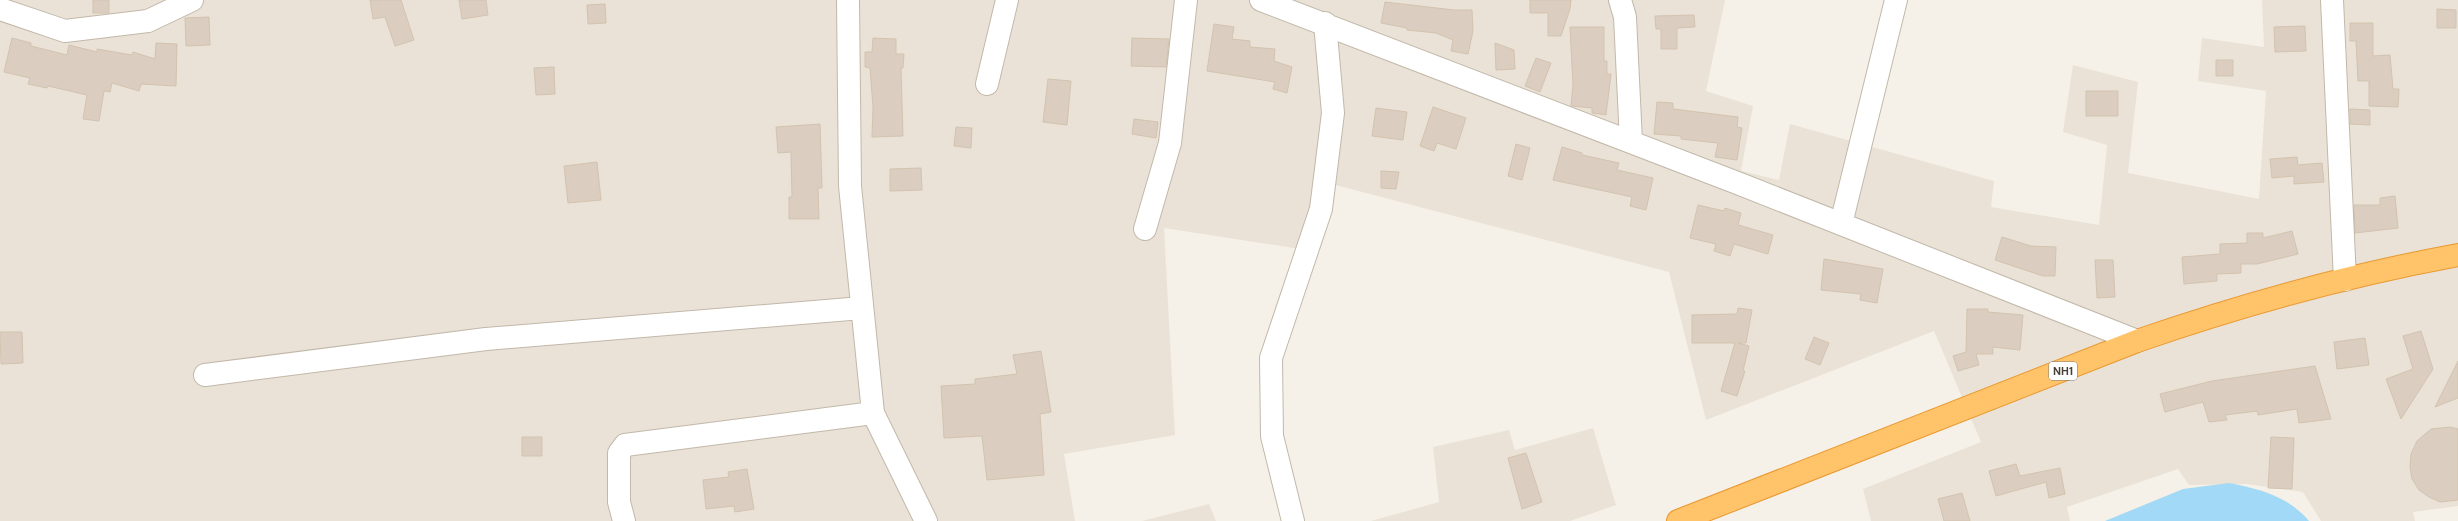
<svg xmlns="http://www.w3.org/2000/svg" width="2458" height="521" viewBox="0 0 2458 521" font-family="'DM Sans',sans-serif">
<rect width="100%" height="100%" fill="#f5f1e8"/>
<path fill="#eae2d6" d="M0,0h1725l-19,91 47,15 -12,65 38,9 11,-56 204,57 -3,26 108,18 8,-80 -44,-13 10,-67 65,17 -10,91 131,26 7,-108 -68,-10 4,-43 62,9 -2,-47h196v506l-45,6 2,9h-94l-18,-29 -56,-8 -58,1 -11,-16 -111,38 3,14h-199l-8,-32 118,-47 -47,-111 -228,89 -37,-148 -345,-90 -11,69 -149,-23 11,207 -111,19 11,67h-1075z
M1593,428l23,77 -46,16h-199l68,-19 -6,-55 76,-17 6,20z
M1209,504l7,17h-74z"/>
<path fill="#a1d9f6" d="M2229,483c30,6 59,13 80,38h-204l78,-32z"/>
<path fill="#dbcec0" stroke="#d3c3af" d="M93,0h16v13h-16z
M370,0h31l13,40 -19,6 -10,-29 -12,2z
M459,0h27l2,15 -26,4z
M1530,0h41l-1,9 -9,27h-13v-23h-18z
M1385,2l69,8h18l1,21 -5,23 -17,-3 2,-11 -17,-7 -29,-3v-2l-26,-5z
M605,4l1,19 -18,1 -1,-19z
M2437,9l19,1v18h-19z
M1694,15l1,12 -18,1v21h-16v-20h-5l-1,-13z
M209,17l1,28 -24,1 -1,-28z
M2350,23h23v33l17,-1 3,34h6l-1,18 -29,-1v-25h-11l-2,-40h-6z
M1214,24l20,3 -2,12 18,2v6l25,2 -1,12 18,6 -5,26 -14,-4 2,-7 -68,-11z
M2305,26l1,25 -31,1 -1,-25z
M1570,27h34v34h3v13h4l-5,41 -14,-2v-5l-21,-2 2,-21z
M12,38l19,5v3l36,9 2,-10 28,7v-3l35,6 1,-3 22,7 1,-16 21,1 -1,42 -35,-2 -2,7 -27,-8 -2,9 -6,-1 -5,30 -16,-2 4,-24 -39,-9 -1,2 -19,-4 2,-6 -26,-6z
M873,38l23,1v15h8l-1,14h-2l2,68 -31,1 1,-30 -3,-39 -5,-1v-15h7z
M1132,38l37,1 -3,28 -35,-1z
M1495,43l19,7 1,19 -19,1z
M1536,58l15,5 -11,29 -15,-6z
M2216,60h17v16h-17z
M554,67l1,27 -19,1 -2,-27z
M1048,79l23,2 -4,44 -24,-3z
M2086,91h32v25h-32z
M1657,102l16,1v6l65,8 -1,10 5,1 -5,32 -22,-3 3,-14 -37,-4v-3l-27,-2z
M1433,107l33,11 -10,31 -19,-6 -3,8 -14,-5z
M1376,108l31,4 -4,28 -31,-4z
M2350,109l20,1v15l-20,-1z
M1134,119l24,3 -2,16 -24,-4z
M820,124l2,64h-4l1,31h-30v-22h3l-1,-45 -13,1 -2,-26z
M956,127l16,1 -1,20 -17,-2z
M1516,144l14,4 -8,32 -14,-4z
M1562,147l20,6v2l37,8 -2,7 36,8 -7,32 -16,-4 2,-9 -79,-17z
M2297,157l1,8 24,-2 2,19 -30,2v-8l-22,2 -2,-19z
M597,162l4,38 -33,3 -4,-37z
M921,168l1,22 -32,1v-22z
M1381,171l18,1 -3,17 -15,-1z
M2395,196l3,32 -43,5 -1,-28h26v-7z
M1698,205l26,6 1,-3 16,5 -3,12 35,10 -5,19 -34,-10 -4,12 -16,-5 2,-7 -26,-6z
M2292,231l6,23 -41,10h-16v9l-24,1v7l-33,3 -2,-27 38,-3v-10l27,-1v-10h16v5z
M2002,237l29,9 25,1 -1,29h-12l-48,-16z
M1824,259l59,10 -6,34 -17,-3 1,-6 -40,-4z
M2095,260h18l2,37 -18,1z
M1738,308l14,2 -6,33h-8l11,3 -6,25h2l-8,25 -16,-5 14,-48h-43v-28l45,-1z
M1967,309h21v3l35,3 -3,35 -27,-3v7h-17l3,11 -21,6 -5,-15 13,-4z
M2421,331l12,38 -32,50 -15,-40 27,-10 -10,-33z
M0,332h22l1,31 -22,1z
M1814,337l15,6 -9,22 -15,-6z
M2365,338l4,27 -32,4 -3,-27z
M1041,351l10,61 -11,2 4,61 -57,5 -5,-44 -38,2 -3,-52 34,-2v-5l42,-5 -4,-19z
M2458,361v37l-23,9z
M2315,366l16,53 -32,4 -2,-14 -39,6 -1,-4 -32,4 2,5 -18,2 -6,-20 -38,10 -5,-18 52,-13z
M2450,427l8,2v71l-18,2 -11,-5 -10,-7 -7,-11 -2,-12 1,-13 6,-13 14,-12z
M522,437h20v19h-20z
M2271,437l23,1 -2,51 -24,-1z
M1526,453l16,49 -20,7 -14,-51z
M2016,464l4,12 40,-8 5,26 -16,4 -3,-16 -50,14 -7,-25z
M747,469l7,40 -19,3 -1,-6 -28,3 -3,-29 26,-3 -1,-5z
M1962,493l8,28h-26l-6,-22z"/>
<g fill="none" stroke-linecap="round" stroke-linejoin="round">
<g stroke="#c2b8aa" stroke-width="24">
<path id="minor" d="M848,0l2,186 23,227 53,108
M1261,0l479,184 397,157
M1620,0l5,17 6,125
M2332,0l13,280
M0,9l65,22 83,-10 44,-21
M987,84l20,-84
M1841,224l55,-224
M1145,229l25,-86 16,-143
M205,375l281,-36 376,-31
M624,521l-5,-19v-49l6,-8 248,-32
M1293,521l-21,-85 -1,-78 50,-149 12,-96 -8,-90"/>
</g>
<g stroke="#e9982f" stroke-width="24">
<path id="highway" d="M1678,521l459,-180c104,-36 212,-66 321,-86"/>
</g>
<use href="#minor" stroke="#fff" stroke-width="22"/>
<use href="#highway" stroke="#ffc36a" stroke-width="22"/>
</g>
<g text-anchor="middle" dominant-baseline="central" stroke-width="3" stroke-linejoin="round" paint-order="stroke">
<rect fill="#fff" stroke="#807a72" stroke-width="1" x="2049" y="362" width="28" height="18" rx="3"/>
<g font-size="11" font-weight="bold" fill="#4a4136">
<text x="2063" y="371">NH1</text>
</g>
</g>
</svg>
